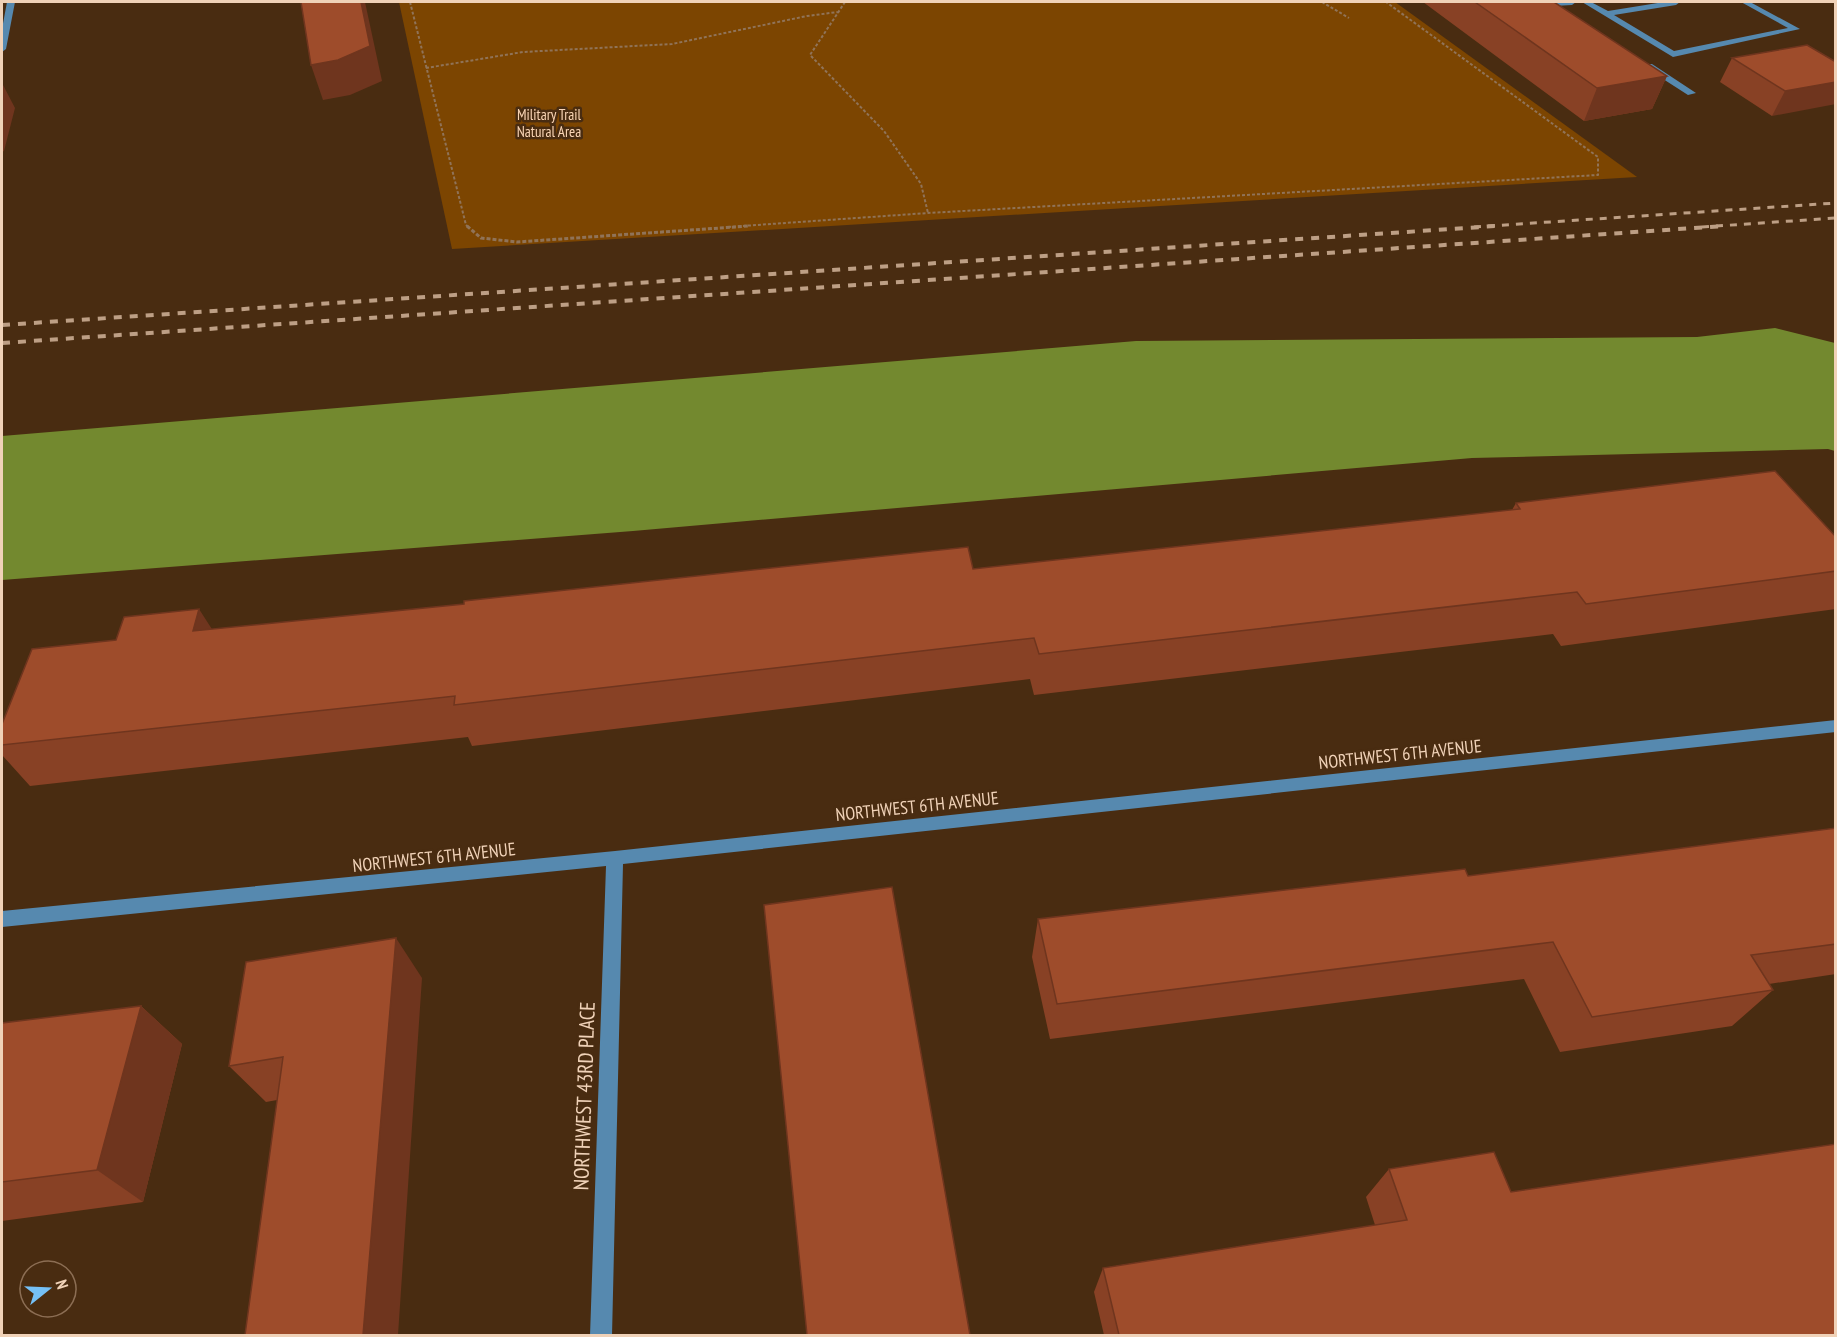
<svg xmlns="http://www.w3.org/2000/svg" width="1837" height="1337" viewBox="0 0 1837 1337" font-family="'PT Sans Narrow',sans-serif">
<rect width="100%" height="100%" fill="#492c11"/>
<path fill="#7c4501" d="M399,2h996l242,175 -1185,72z"/>
<path fill="#73892f" d="M1775,328l60,15v108l-7,-2 -356,9 -839,73 -631,49v-144l1134,-95 561,-4z"/>
<g fill="none" stroke-linecap="round" stroke-linejoin="round">
<path stroke="#907358" stroke-width="2" stroke-dasharray="3 2" stroke-linecap="butt" d="M410,2l56,223 2,2
M845,2l-35,53 74,76 37,53 7,29
M1322,2l27,16
M426,68l97,-16 149,-8 135,-28 31,-4
M728,227l200,-14 670,-38v-18l-212,-155"/>
<path stroke="#907358" stroke-width="3" stroke-dasharray="4 2" stroke-linecap="butt" d="M467,226l14,12 36,4 232,-16"/>
<path fill="#5689af" fill-rule="evenodd" d="M7,2h8l-9,47 -4,3v-23z
M1556,2h20l-4,3 -19,1 -1,-2z
M1582,2h9l17,9 56,-9h16l-4,3 -62,10 60,36 114,-23 -47,-26h9l50,27 -127,28z
M1646,64h6l44,29 -8,2 -42,-27z
M1836,720v12l-1213,132 -11,472h-22l16,-470 -604,61v-16l613,-60z"/>
<path stroke="#bd9f85" stroke-width="3" stroke-dasharray="7 7" stroke-linecap="butt" d="M1474,227l362,-24
M1702,227l134,-9"/>
<path stroke="#bd9f85" stroke-width="4" stroke-dasharray="8 8" stroke-linecap="butt" d="M2,325l1494,-99
M2,343l1722,-117"/>
</g>
<path fill="#884125" d="M1423,2h131l113,74 -15,33 -68,12z
M1732,58l104,4 -64,54 -52,-34z
M1516,503l320,34v72l-275,37 -8,-12 -519,61 -4,-16 -558,67 -4,-9 -438,49 -28,-31v-31l114,-84 96,-10 761,-61 539,-59z
M1836,828v146l-67,10 4,6 -41,36 -172,26 -36,-73 -474,60 -18,-82 6,-38 430,-43z
M422,978l-145,122 -11,2 -37,-36z
M141,1006l41,38 -39,158 -141,19v-198z
M1389,1169l122,23 325,143h-732l-10,-43 9,-24 272,-43 -9,-28z"/>
<path fill="#6f351e" d="M361,2h4l17,79 -32,14 -27,5 -12,-35z
M1667,76l-15,33 -68,12 13,-33z
M1836,82v22l-64,12 13,-25z
M2,83l13,25 -11,43 -2,1z
M199,609l27,42 -33,-20z
M396,938l26,40 -24,357h-35z
M141,1006l41,38 -39,158 -46,-32z"/>
<path fill="#9e4c2b" stroke="#6f351e" stroke-width="1.5" d="M301,2h60l9,44 -32,14 -27,5z
M1475,2h79l113,74 -70,12z
M1807,45l29,17v20l-51,9 -53,-33z
M1775,471l61,66v34l-250,33 -9,-12 -538,62 -5,-16 -580,67 1,-9 -453,49v-21l30,-75 84,-9 8,-23 75,-8 -6,22 271,-27v-3l504,-54 5,22 547,-60 -4,-6z
M1836,828v116l-85,11 22,35 -181,27 -39,-75 -496,62 -19,-85 427,-50 3,7z
M892,887l78,448h-163l-43,-430z
M396,938l-33,397h-118l38,-278 -54,9 17,-104z
M141,1006l-44,164 -95,12v-159z
M1836,1144v191h-717l-16,-67 304,-48 -18,-51 105,-17 17,40z"/>
<g text-anchor="middle" dominant-baseline="central" stroke-width="5" stroke-linejoin="round" paint-order="stroke">
<g font-size="15" fill="#fad5b5" stroke="#492c11">
<text x="549" y="114">Military Trail<tspan x="549" dy="17">Natural Area</tspan></text>
</g>
<g font-size="18" fill="#f0d2b8" stroke="#492c11">
<text transform="translate(1400 754) rotate(-6)">NORTHWEST 6TH AVENUE</text>
<text transform="translate(917 806) rotate(-6)">NORTHWEST 6TH AVENUE</text>
<text transform="translate(434 857) rotate(-6)">NORTHWEST 6TH AVENUE</text>
</g>
<g font-size="21" fill="#f0d2b8" stroke="#492c11">
<text transform="translate(584 1096) rotate(-88)">NORTHWEST 43RD PLACE</text>
</g>
</g>
<rect width="1837" height="1337" fill="none" stroke="#f0d2b8" stroke-width="6"/>
<g transform="translate(48 1289) rotate(72)"><circle r="28" fill="#492c11" stroke="#8c6e54" stroke-width="1.5"/>
<path d="M0-4.5L10 22L0 15L-10 22Z" fill="#75c0f6"/>
<text y="-9" font-size="16" font-weight="bold" text-anchor="middle" fill="#f0d2b8">N</text>
</g>
</svg>
